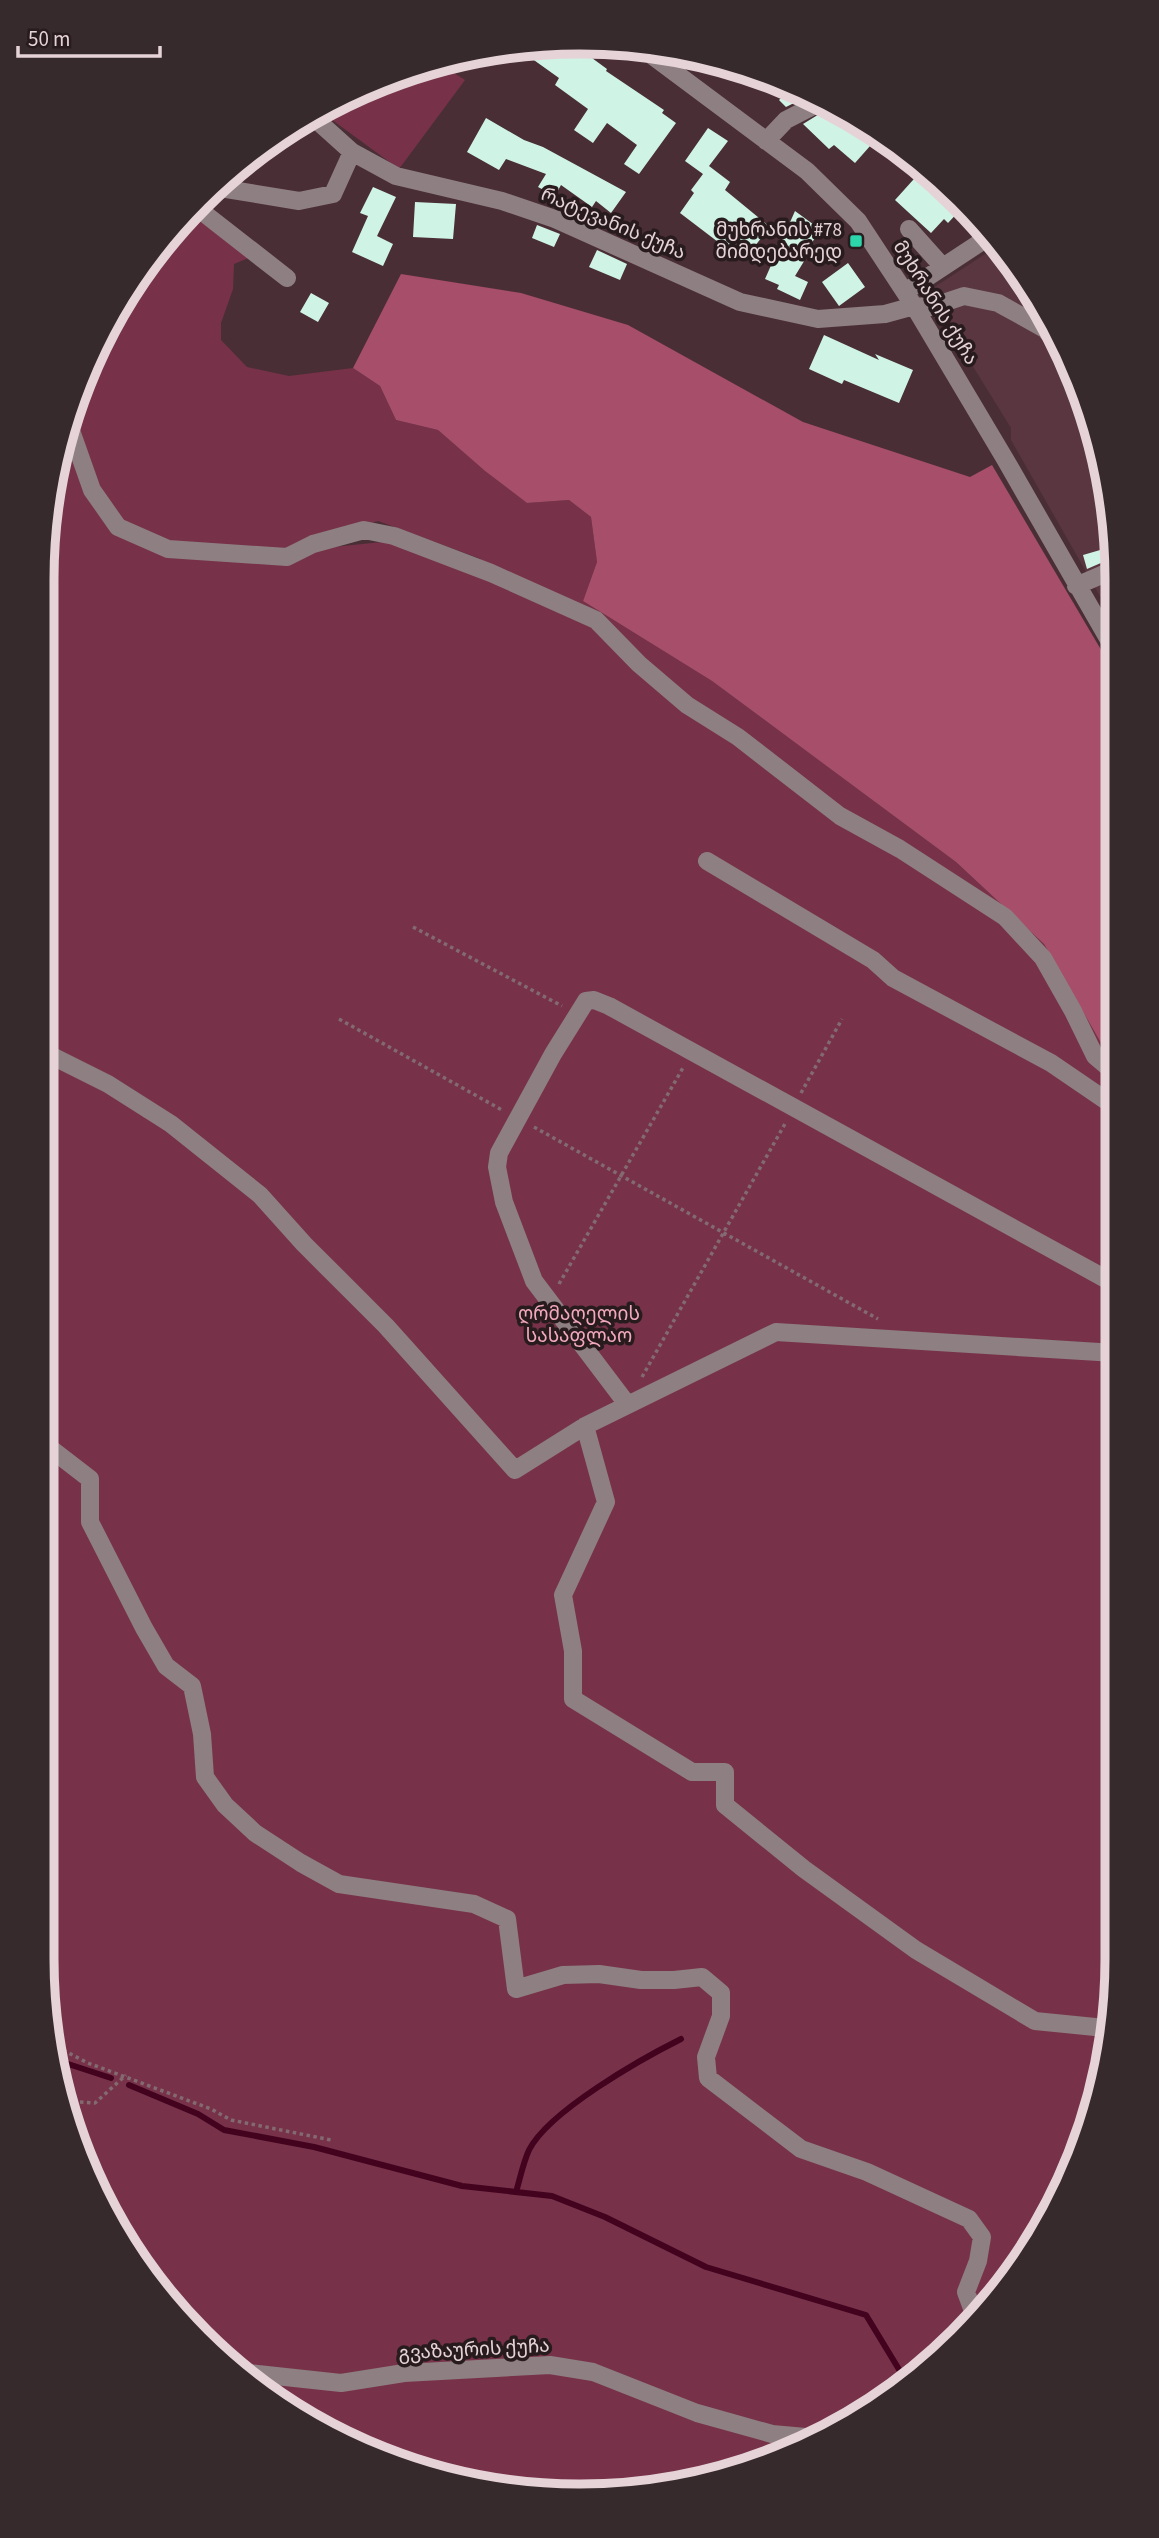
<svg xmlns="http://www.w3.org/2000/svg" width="1159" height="2538" viewBox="0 0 1159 2538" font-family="'Source Sans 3','Noto Sans Georgian',sans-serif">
<rect width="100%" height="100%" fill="#4a2e36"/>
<path fill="#593640" d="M999,245l7,7 70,121 36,136 1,110 -102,-179v-12l-84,-136z"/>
<path fill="#773249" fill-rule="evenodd" d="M439,63l26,17 -66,89 -79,-58 53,-28z
M189,212l64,44 -19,8 -1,25 -12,34v17l26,27 42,9 64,-8 27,18 16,34 42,10 47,41 42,32 42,-3 22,17 6,45 -14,39 129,80 244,181 88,82 57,99 13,7 3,909 -10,104 -31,101 -93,149 -135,111 -96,44 -102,23 -175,-5 -164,-62 -136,-111 -61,-86 -43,-95 -29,-174v-1379l10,-104 31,-101 49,-93zM378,521l103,38 -99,-17 -116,12z"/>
<path fill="#a64e6a" d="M401,274l120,19 107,32 175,97 167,55 22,-12 121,205 1,380 -13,-7 -57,-99 -88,-82 -244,-181 -129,-80 14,-39 -6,-45 -22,-17 -42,3 -42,-32 -47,-41 -42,-10 -16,-34 -27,-18z"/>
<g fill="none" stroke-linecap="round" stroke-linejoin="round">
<path stroke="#43031f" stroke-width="6" d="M59,2061l52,17
M129,2085l69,29 26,16 90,17 148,39 90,10 53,21 101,50 160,48 37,61
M516,2192c4,-13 7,-29 13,-42 20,-39 112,-91 152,-111"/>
</g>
<path fill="#cff4e6" d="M568,43l11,8 2,-1 26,19 -1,2 58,39 -2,3 14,10 -37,51 -15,-10 13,-19 -30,-22 -14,20 -19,-13 14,-21 -33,-24 4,-7 -42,-30z
M793,87l15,9 -22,11 -7,-7z
M829,108l49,29 -23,26 -21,-18 -5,4 -26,-25z
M486,118l38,22 19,7 83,45 -15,21 -15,-12 -4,6 -31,-22 -6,11 -17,-9 8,-13 -40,-15 -7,11 -32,-18z
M708,128l20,13 -19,25 21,16 -5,8 45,37 -27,34 -63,-48 14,-20 -3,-3 12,-16 -18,-13z
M922,170l40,38 -14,15 -4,-4 -13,14 -36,-33z
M373,187l23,10 -19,39 16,8 -10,22 -31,-14 16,-36 -8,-3z
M415,202l41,2 -3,35 -40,-2z
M795,211l26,19 -19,26 4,2 -11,18 13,6 -8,18 -23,-11 2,-4 -14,-6z
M537,225l23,9 -6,13 -22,-9z
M597,250l30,14 -7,16 -31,-13z
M848,263l17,24 -26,19 -17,-24z
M311,293l18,10 -11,19 -18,-10z
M824,335l55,25 -4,-6 38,16 -14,33 -55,-23 -2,4 -33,-15z
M1107,548l3,11 -23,10 -4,-14z"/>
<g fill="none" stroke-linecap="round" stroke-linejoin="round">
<path stroke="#836a71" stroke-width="3.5" stroke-dasharray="3.5 3.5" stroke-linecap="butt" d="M413,927l149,79
M339,1019l163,91
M801,1093l41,-74
M534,1127l344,192
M559,1284l125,-218
M642,1377l144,-255
M57,2047l31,16 123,46 20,11 100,20
M66,2101l29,2 31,-28"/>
<path stroke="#8e7f82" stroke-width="18" d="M642,48l165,123 51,50 56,85 91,153 108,188
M312,116l40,36 44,24 106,25 53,18 185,83 78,17 67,-5 29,-8 17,1 33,-11 34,7 47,26 18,22
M766,141l20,-21 33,-17
M214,187l85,14 34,-7 19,-42
M192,209l13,5 82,64
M909,229l34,38
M905,292l85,-56
M68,422l24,68 26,37 50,22 119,8 26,-13 51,-14 30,6 97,37 105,47 43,44 48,41 51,32 102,79 60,33 105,68 38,41 30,53 22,45 19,16
M1076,586l37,-16
M707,861l166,99 20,18 158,85 63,43
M42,1051l66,33 63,40 89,71 44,49 82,82 129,144 70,-44 191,-94 339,21
M627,1404l-93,-123 -30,-79 -7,-35 2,-14 54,-99 33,-53 8,-1 15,6 495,272 11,2
M585,1426l21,76 -43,93 10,56v48l119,73h33v33l79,64 112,81 119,71 70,7 6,-6
M42,1442l48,37v43l54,106 22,38 26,20 10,48 3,43 20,28 30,28 46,30 38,21 135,20 33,15 9,70 47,-14 36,-1 42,6h33l28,-3 19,16v23l-15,41 2,21 93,71 66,23 102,47 13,18 -4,24 -12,31 10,27
M248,2373l93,10 63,-10 146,-8 43,7 104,41 75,21 45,4"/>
</g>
<rect fill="#2dd5ab" stroke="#271b1e" stroke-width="2.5" x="849" y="234" width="14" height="14" rx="3.5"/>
<g text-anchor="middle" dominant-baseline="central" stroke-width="7" stroke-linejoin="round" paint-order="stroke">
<g font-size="19" fill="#e6d3d8" stroke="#271b1e">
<text transform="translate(613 224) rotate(23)">რატევანის ქუჩა</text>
<text transform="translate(935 303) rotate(58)">მუხრანის ქუჩა</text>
<text transform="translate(474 2350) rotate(-3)">გვაზაურის ქუჩა</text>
</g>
<g font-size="19" fill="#e6d3d8" stroke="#271b1e" text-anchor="end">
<text x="842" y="230">მუხრანის #78<tspan x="842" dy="22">მიმდებარედ</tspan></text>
</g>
<g font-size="19" fill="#f3a9bd" stroke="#271b1e">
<text x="579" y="1314">ღრმაღელის<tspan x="579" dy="22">სასაფლაო</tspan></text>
</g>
</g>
<path d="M0 0H1159V2538H0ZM579 54H580A525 525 0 0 1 1105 579V1959A525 525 0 0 1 580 2484H579A525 525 0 0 1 54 1959V579A525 525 0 0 1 579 54Z" fill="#362a2d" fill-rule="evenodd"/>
<path fill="none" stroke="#e6d3d8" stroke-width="9" d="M579 54H580A525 525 0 0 1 1105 579V1959A525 525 0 0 1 580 2484H579A525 525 0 0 1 54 1959V579A525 525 0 0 1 579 54Z"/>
<path d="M18 46v10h142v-10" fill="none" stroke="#e6d3d8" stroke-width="3.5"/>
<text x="28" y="46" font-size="21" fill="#e6d3d8" stroke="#271b1e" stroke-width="5" paint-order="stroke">50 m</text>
</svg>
